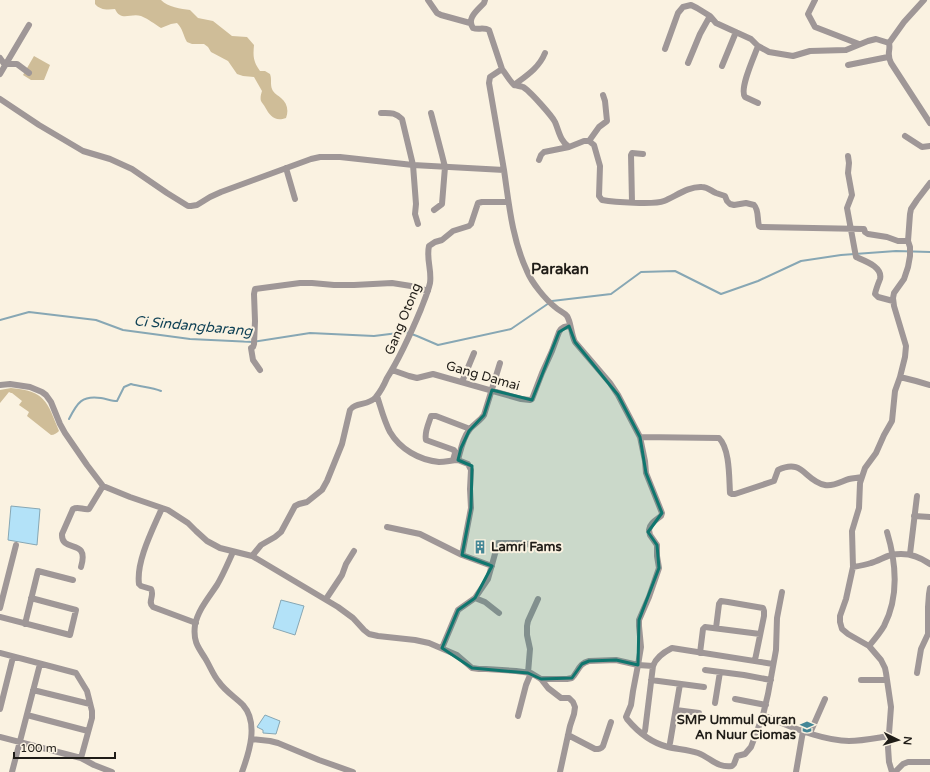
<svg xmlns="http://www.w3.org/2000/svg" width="930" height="772" viewBox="0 0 930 772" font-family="'Varela Round',sans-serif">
<rect width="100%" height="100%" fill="#faf2e1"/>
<path fill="#cfbd98" d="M95,0h66c7,7 20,9 29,10l8,8 15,3 19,15 15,1 7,8c-1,11 -1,16 6,26h5l5,3c2,5 0,10 2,15 2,5 6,6 9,9 6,5 8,12 5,20 -11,4 -16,-2 -21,-11 -1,-2 -3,-4 -4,-6 -1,-3 0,-7 1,-10l-8,-14 -11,-1 -6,-2 -9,-13 -17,-9 -3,-5 -4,-3h-12l-5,-2c-4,-7 -4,-13 -10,-19l-6,1 -10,4c-8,-5 -11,-8 -20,-12 -11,-3 -20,6 -26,-7 -8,1 -15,1 -20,-5z
M34,56l16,9 -6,15h-13l-8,-5z
M11,388c34,3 36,13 48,43 -2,2 -5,4 -8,4l-24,-19 2,-4 -10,-7 3,-4 -10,-8h-1l-2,-1 -9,11v-13z"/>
<path fill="#b3e2f8" stroke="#87a7b4" d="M11,506l29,3 -3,36 -29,-5z
M281,600l23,6 -9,29 -22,-7z
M265,715l15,6 -4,13 -13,-1v-3l-6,-3z"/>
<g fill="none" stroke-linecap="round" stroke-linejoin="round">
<path stroke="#87a7b4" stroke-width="2" d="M0,320l29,-8 67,8 27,10 67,9 63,3 57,-9 64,3 32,-4 11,4 21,9 73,-16 41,-28 59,-7 30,-22 34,-1 46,23 37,-13 43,-20 40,-6 55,-4 34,1
M69,419c8,-16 13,-24 32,-21 6,1 11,3 16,3l7,-14 7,-3c10,3 20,3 30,7"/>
<path stroke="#9f9797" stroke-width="6" d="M428,0l9,13 4,2 29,8
M485,0l-1,3c-6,7 -18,15 -11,25 5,2 11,-1 16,2l13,39c4,5 7,11 12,16 3,1 6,1 9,2 6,3 29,29 32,35 4,9 5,19 14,25l15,-6h5
M815,0l-7,14 7,13 44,17
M924,0l-20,22 -15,21c2,8 -3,10 2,20l39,60
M665,49l13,-36 5,-6 8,-2 6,3 13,8 6,7 35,16 7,7
M0,58l5,7
M688,63l12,-29 10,-18
M6,64h11l12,9
M848,65l40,-8
M722,66l14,-34
M502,69l-12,8 -1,6c5,29 10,58 15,87 5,34 8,69 23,101 5,12 18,28 28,36 4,4 9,5 12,9 4,6 4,18 8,26l35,41 8,12 22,42 5,24 1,12 16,40 -1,3c-5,4 -11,7 -12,14l1,5 7,10v11l2,12 -1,3 -9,26 -10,23v6l2,21 -3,18 -5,26 -2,14 -5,12 1,2c10,12 25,24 41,28 9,2 22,3 30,6 13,5 19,15 34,13l2,-2 3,-8 8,-2 6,-7 12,-32 5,-21 8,-44 1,-32 5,-26
M0,74l29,-49
M514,85c12,-9 25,-17 31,-32
M0,99l39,26 44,26 27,8 22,10 35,24 21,13h3l6,-1 13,-8 11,-5 90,-33 9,-2h20l73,8 91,5
M758,103l-13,-6c-6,-8 9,-40 13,-51l11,6 24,4 17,-5 36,-1 22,-9 8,-2 13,4
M381,113c9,0 14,-1 21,6l11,46 3,39 -1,10 3,10
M431,113l11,42 3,12 -3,37 -8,6
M905,136l17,11 8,-1
M589,141l5,4 6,21 -1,30 3,4c12,2 52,5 62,1 12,-5 25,-15 38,-14 6,0 9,4 14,6 3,1 6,2 9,3l2,5 3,3 4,1 12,-2 8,2c5,5 3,14 5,21l2,1 103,2 1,3 3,2 19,3 11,4h10
M589,141l10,-14 8,-6 -2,-20 -2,-6
M848,156l1,7 -1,10 4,22 -5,13 9,49c9,4 27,10 24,22 -2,5 -4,10 -5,15l3,3 15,4
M539,160l2,-5 3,-3 25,-5
M286,168l9,31
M632,202l-1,-47 1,-2 11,1
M260,370l-7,-10 -2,-12 2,-1 1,-3 1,-23 -1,-27 1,-5 45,-6h12l22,2h20l38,-2 19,3 17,5
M392,370l17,6 8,2 16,-4 88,25 9,1 2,-1 10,-26 10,-22 7,-19 2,-3 3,-2 5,-1
M900,377l16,4 14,4
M462,382l12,-29
M0,385l10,-1 20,3 12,5 4,3 5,7 9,22 5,9 22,32 16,21 27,11 38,13 20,13 8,8 11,10 13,7 32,8 7,4 79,47 15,11 11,12 5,4 9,2 37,4 14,3 28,12 15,13 7,1h7l30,2 15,2 10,6 7,9 13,10h8l4,4 2,5 -1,7 -4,12 -10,46
M377,396c4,12 7,25 13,36 10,17 29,28 49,30 7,0 13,-2 19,-2
M640,437l79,1c11,11 10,40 11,55l2,1h3l39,-13 4,-11c26,-12 26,11 47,15 8,2 17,-4 24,-6 4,-1 8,-1 13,-2
M453,460l2,-7 -1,-3 -28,-10c-2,-8 3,-17 5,-24h5l34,13
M162,508c-9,21 -26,53 -23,76l2,2 10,3c4,7 -4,13 2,18l43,16
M914,516l16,1
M387,527l33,7 42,21 30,11
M233,552c-5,11 -10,23 -16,33 -8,12 -19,25 -22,40 -2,15 2,21 10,33 5,8 8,17 14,24 6,9 16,15 24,23 16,18 6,48 -1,67
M910,554l7,-58
M462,555l9,-47 -1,-19 1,-19 -3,-6 -10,-4c3,-11 5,-23 12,-31 4,-5 10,-8 14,-14l16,-52
M252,556l9,-11 14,-8 6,-5 14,-26 4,-2 8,-2 15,-12 5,-9 15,-37 8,-34c5,-8 19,-4 26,-13 5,-6 8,-12 11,-19 14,-22 24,-45 34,-69 3,-8 7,-17 9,-26 2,-13 -4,-24 -1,-37l6,-4 7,-2 11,-9 16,-5 2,-2 7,-21 4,-1h26
M81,567c9,-30 -20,-13 -19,-33l11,-25c5,-3 10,1 16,0l14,-23
M853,567c6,-1 12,-2 18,-4 7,-2 13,-6 20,-8 14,-3 28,1 39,9
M930,588l-1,6 -1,13h2
M475,598l10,4 14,11
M326,599l16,-24 4,-11 8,-13
M0,608l16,-63
M0,617l70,18 6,-25 -45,-12
M25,624l13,-53 35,9
M716,628l3,-24 2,-3 7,1 35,6 1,3v5l-9,44
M869,646c5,-6 11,-13 15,-20 15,-29 12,-64 3,-94
M442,648l16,-38 17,-12 13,-19 10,-36h21l41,6
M0,653l76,20 11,18 5,20v7l-11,40
M700,653l3,-24 2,-2 55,7
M705,670l39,5 27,5
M528,673l2,-24 -3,-14v-9l1,-5 10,-22
M917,673l4,-24 7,-15v-27
M541,679h26l5,-1c6,-6 7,-15 17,-17l27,-1 22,5 15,1c3,-9 11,-14 19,-18l101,16
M651,680l53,7
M861,680h26
M33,690l57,14
M735,699l31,6
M715,703l5,-31
M0,709l13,-52
M676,710l23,3
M27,715l61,16
M763,715c24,11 60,26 86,26 13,0 27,-3 40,-5
M518,716l8,-31 5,-12
M645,731l8,-65
M810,733l15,-34
M568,735l27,14c4,0 6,0 8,-3l8,-24
M0,737l81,21 13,7 18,7
M251,739l19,2 8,2 41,17 34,12
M670,743l10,-59
M12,772l28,-108
M796,772l7,-41
M892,772l-3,-10 -1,-15 3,-40 -5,-34 -1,-5 -4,-8 -12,-14 -21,-12 -6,-5 -2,-7v-6l6,-17 7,-32 -1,-36 7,-23 1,-25 5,-15 11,-15 8,-18 8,-14 3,-30 5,-14 5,-20 1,-11 -12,-40 -1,-8 1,-5 10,-14 4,-12 2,-11v-9l-2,-6 2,-27 1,-5 6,-9 13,-17
M895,772l8,-8 5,-2h22"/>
</g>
<path fill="#0f766e" fill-opacity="0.2" stroke="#0f766e" stroke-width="3" stroke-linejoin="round" d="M569,326l6,16 43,53 22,42 6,36 16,40 -14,19 9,13 2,23 -20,52 -1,45 -22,-5 -27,1 -7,3 -10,14 -31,1 -13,-6 -56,-5 -30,-20 16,-38 17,-12 17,-32 -30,-11 9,-47 1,-42 -14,-6 3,-12 8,-17 15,-16 8,-25 40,10 27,-68z"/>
<defs>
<g id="building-bare" transform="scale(1.08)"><path d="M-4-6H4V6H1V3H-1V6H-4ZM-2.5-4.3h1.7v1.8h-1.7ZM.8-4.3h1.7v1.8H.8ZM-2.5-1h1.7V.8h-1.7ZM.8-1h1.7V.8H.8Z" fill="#448796" stroke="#faf2e1" stroke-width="2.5" paint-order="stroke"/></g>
<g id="school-bare" transform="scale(1.08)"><path d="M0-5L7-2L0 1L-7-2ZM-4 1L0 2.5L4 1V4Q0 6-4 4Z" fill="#448796" stroke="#faf2e1" stroke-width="2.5" paint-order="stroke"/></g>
</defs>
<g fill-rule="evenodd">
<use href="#building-bare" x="480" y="547"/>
<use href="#school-bare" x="807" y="727"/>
</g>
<g text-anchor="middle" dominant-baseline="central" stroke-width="4" stroke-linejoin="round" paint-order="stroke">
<g font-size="13" fill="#1f1c17" stroke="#faf2e1">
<text transform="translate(403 319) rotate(-68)">Gang Otong</text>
<text transform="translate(483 376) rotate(16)">Gang Damai</text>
</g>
<g font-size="13" font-weight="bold" fill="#1f1c17" stroke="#faf2e1" text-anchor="start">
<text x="491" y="547">Lamri Fams</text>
<text x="796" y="720" text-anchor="end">SMP Ummul Quran<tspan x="796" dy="15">An Nuur Ciomas</tspan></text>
</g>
<g font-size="14" font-style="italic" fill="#104256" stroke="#faf2e1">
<text transform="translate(193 326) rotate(5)">Ci Sindangbarang</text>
</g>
<g font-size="15" font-weight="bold" fill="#1f1c17" stroke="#faf2e1">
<text x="560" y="269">Parakan</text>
</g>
</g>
<g transform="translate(898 740) rotate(95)" stroke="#faf2e1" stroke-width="3" paint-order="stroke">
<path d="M0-3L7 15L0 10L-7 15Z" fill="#1f1c17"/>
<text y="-6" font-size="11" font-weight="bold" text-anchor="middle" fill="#1f1c17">N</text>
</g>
<path d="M14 752v6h101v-6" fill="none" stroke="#1f1c17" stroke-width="2"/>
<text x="20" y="752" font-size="12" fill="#1f1c17" stroke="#faf2e1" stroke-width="3" paint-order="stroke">100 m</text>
</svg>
